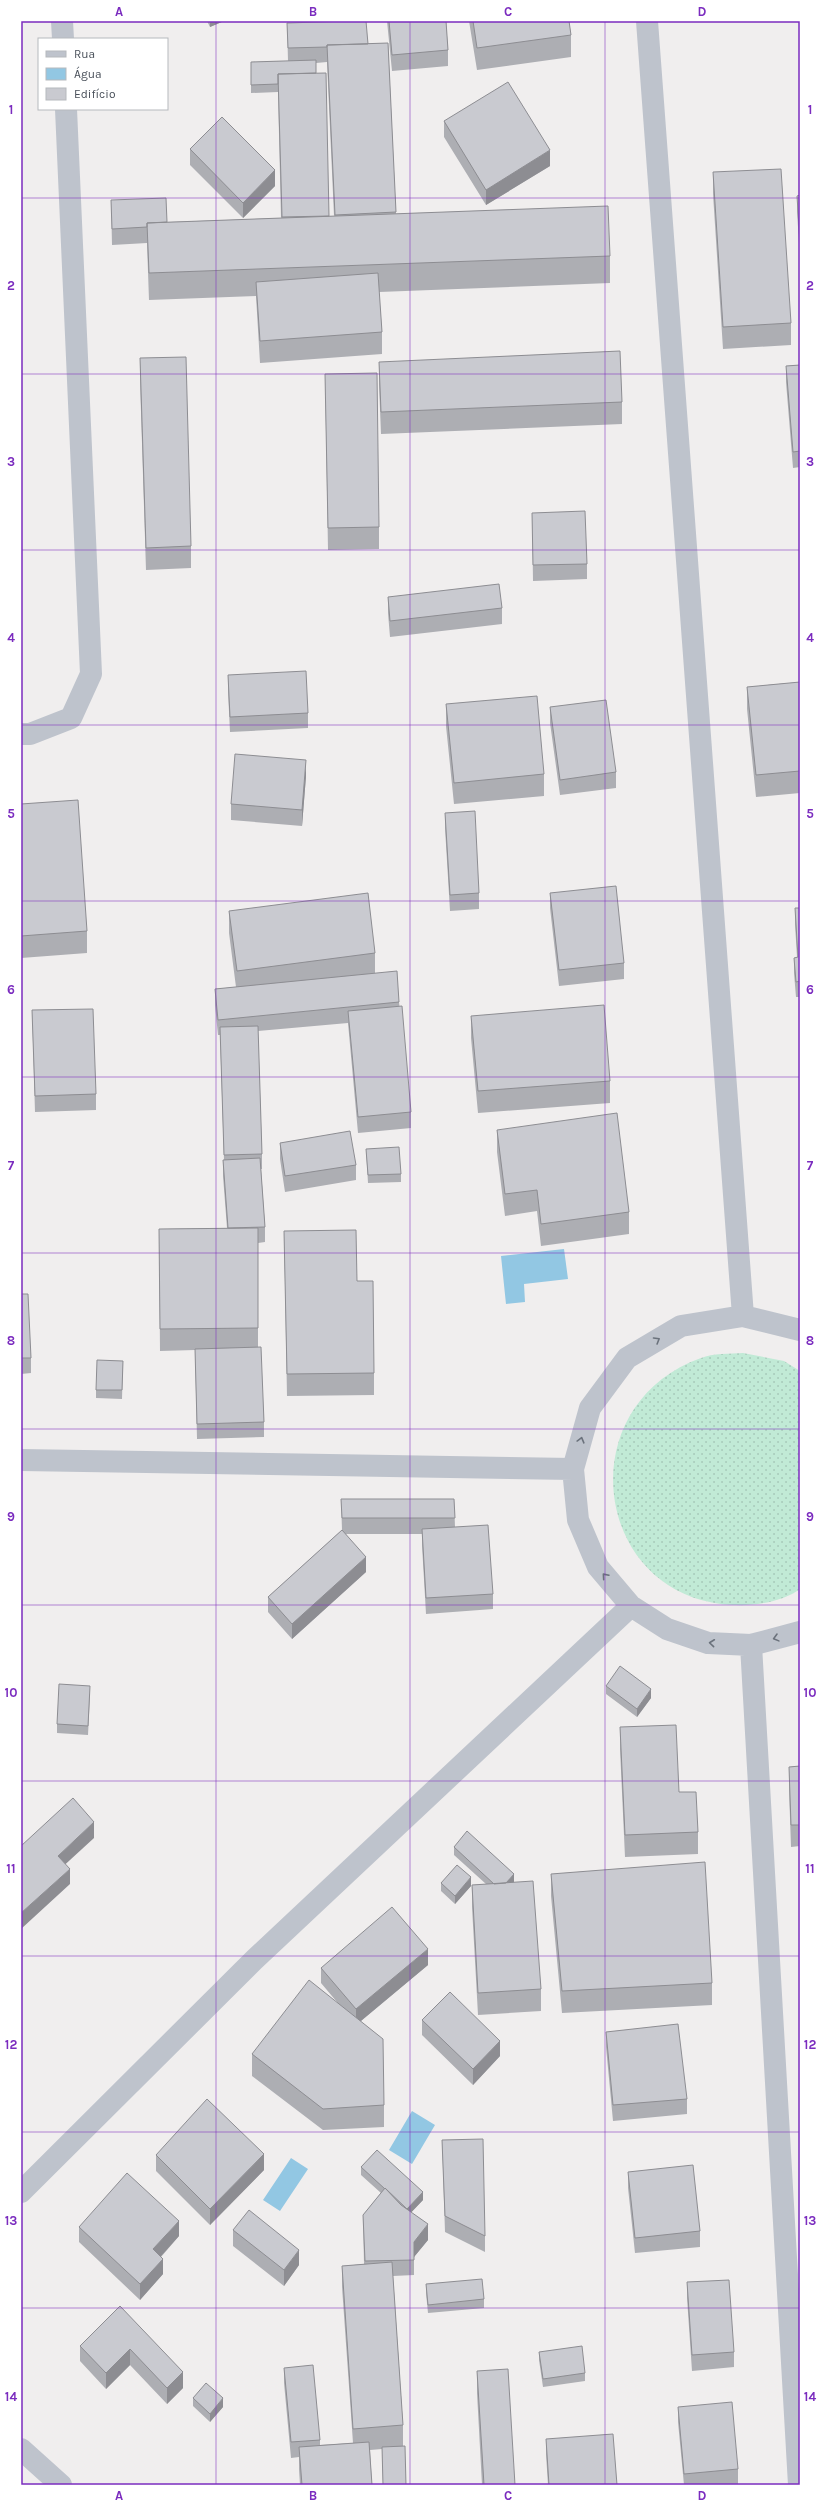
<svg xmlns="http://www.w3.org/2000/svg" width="821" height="2506" viewBox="0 0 821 2506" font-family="Karla,sans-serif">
<defs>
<pattern id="grass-dots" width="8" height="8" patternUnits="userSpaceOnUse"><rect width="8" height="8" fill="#c1ead6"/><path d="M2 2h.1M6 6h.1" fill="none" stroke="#a7caba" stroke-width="1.8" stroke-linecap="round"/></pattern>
</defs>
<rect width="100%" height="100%" fill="#f0eeee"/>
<path fill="url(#grass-dots)" d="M743,1353l41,8 16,10v218c-18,13 -45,17 -67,16 -140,-6 -166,-199 -32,-247 12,-5 29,-4 42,-5z"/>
<path fill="#92c7e3" d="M564,1249l4,30 -44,5 1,18 -19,2 -5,-48z
M412,2111l23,14 -23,39 -23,-14z
M291,2158l17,11 -28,42 -17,-11z"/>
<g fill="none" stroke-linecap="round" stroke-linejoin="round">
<path stroke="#bec3cc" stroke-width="22" d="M62,21l1,18
M647,21l96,1295
M21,734h9l41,-16 20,-44 -25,-565
M800,1330l-57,-14 -62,10 -54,32 -37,50 -17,61 5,51 20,47 33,39 36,23 41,14 43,2 49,-13
M21,1460l552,9
M751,1645l48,840
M21,2192l233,-232 377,-354
M21,2449l40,36"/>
</g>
<path fill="#adaeb3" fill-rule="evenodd" d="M207,21h17l-14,6z
M387,21h59l2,29v16l-56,5z
M469,21h100l2,14v22l-94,13z
M287,23l81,21 20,-1 8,171 214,42v27l-231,9 3,40v22l-122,9 -4,-67 -107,4 -2,-57 -35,2 -1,-45 56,22 114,-4 -3,-126 -27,1v-31l37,-1zM327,62l7,154h-5l-13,-143v-10z
M444,121l106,45 -64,39 -42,-68z
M190,149l85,37 -32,32 -53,-53z
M713,172l78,151v22l-68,4 -10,-155z
M800,195v64l-3,-48v-15z
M140,358l51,188v22l-45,2 -6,-190z
M379,362l243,40v22l-241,10 -2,-50z
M800,365v102l-7,1 -7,-86v-16z
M325,374l54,153v22l-51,1z
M532,513l55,51v15l-54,2z
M388,597l114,11v16l-112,13 -2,-24z
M228,675l80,38v15l-78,4 -2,-41z
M800,682v111l-44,4 -9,-88v-22z
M446,704l98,70v22l-90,8 -8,-78z
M550,707l66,65v16l-56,7 -10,-72z
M306,776l-4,50 -71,-6v-16z
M21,804l66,127v22l-66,5z
M445,813l34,80v16l-29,2 -5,-83z
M550,893l74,70v16l-65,7 -9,-78z
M795,908h5v89h-4l-2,-24v-15l3,-1 -2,-33z
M229,911l146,42v20l24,29 12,110v16l-53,5 -10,-110 -90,8 4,123v15h-1l4,58v15l-7,1v104l6,75v15l-67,2 -2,-89 -35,1 -1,-122 68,-1 -4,-52v-16h1l-4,-125h-2l-3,-30v-16l21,-2 -7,-54z
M32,1010l64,84v16l-61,2z
M471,1016l139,65v22l-132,10 -7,-75z
M497,1130l132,82v22l-88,12 -4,-35 -32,5 -8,-64z
M280,1143l76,22v15l-71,12 -5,-33z
M366,1149l35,25v8l-33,1z
M284,1231l73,50 17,92v22l-87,1z
M21,1294l10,64v15l-10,1z
M123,1361l-1,38 -26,-1v-8z
M341,1499h113l1,28 38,67v15l-67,5 -4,-69v-11h-76l20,38 -74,67 -24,-27v-15l74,-67z
M606,1686l45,12 -14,19 -31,-23z
M90,1694l-2,41 -31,-2v-9z
M620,1727l59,65 19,40v22l-73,3 -5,-108z
M800,1766v80l-9,1 -2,-58v-22z
M454,1847l60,35 27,107v22l-63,4 -6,-108v-22l14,-1 -32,-29z
M551,1874l161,109v22l-150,8 -11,-117z
M441,1883l30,3 -16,18 -14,-13z
M428,1965l-67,56 23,84v22l-61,3 -71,-54v-22l85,-52 -16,-19v-15z
M422,2020l78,36 -27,29 -51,-50z
M606,2032l81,67v15l-74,7 -7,-74z
M442,2140l43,96v16l-40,-20z
M156,2155l108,15 -54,55 -54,-54z
M361,2167l62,33 -12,12 17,28 -14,17v18l-21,1 10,149v22l3,38h-23l-1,-36 -12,1 2,35h-72l-1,-16v-12l-8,1 -7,-75v-15l36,72v5l33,-2 -11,-156v-21l22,-2 -1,-49 18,-22 -20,-18z
M628,2172l72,59v16l-65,6 -7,-65z
M79,2227l100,9 -18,21 2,17 -23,26 -61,-58z
M233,2230l66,35 -15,21 -51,-40z
M687,2282l47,70v15l-42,4 -5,-73z
M426,2284l58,15v9l-56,5 -2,-20z
M120,2306l63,82 -16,16 -37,-39 -24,24 -26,-28v-15z
M539,2352l46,21v8l-42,6 -4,-27z
M477,2371l38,114h-33l-5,-92z
M193,2398l30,9 -13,15 -17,-16z
M678,2407l60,62v15l-6,1h-48l-6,-63z
M546,2439l71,46h-69l-2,-31z"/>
<path fill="#8d8d92" d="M210,21h14l-14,6z
M550,150v16l-64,39v-15z
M275,170v16l-32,32v-15z
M306,760v16l-4,50v-16z
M366,1557v15l-74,67v-15z
M651,1689v9l-14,19v-8z
M94,1822v16l-36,33v-15z
M70,1869v15l-49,45v-16z
M514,1874v8l-14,7z
M471,1877v9l-16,18v-8z
M428,1949v16l-72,60v-16z
M500,2041v15l-27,29v-16z
M264,2154v16l-54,55v-16z
M423,2192v8l-16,17v-8z
M179,2221v15l-26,29v-16z
M428,2224v16l-14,17v-15z
M299,2250v15l-15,21v-16z
M163,2259v15l-23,26v-16z
M130,2349v16l-24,24v-16z
M183,2372v16l-16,16v-16z
M223,2398v9l-13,15v-8z"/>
<path fill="#c9cad0" stroke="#8d8d92" d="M348,21h18l2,23 -41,1v2l-39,1 -1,-25z
M389,21h57l2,29 -56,5z
M473,21h96l2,14 -94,13z
M388,43l8,169 -61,3 -8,-170z
M316,60v13l-38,1v10l-27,1v-23z
M326,73l3,143 -47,1 -4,-143z
M508,82l42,68 -64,40 -42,-69z
M222,117l53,53 -32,33 -53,-54z
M781,169l10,154 -68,4 -10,-155z
M800,195v48l-3,-47z
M166,198l1,24 -20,1v4l-35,2 -1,-29z
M608,206l2,50 -461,17 -2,-50z
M378,273l4,59 -122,9 -4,-59z
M620,351l2,51 -241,10 -2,-50z
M186,357l5,189 -45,2 -6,-190z
M800,365v86l-7,1 -7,-86z
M377,373l2,154 -51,1 -3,-154z
M585,511l2,53 -54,1 -1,-52z
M499,584l3,24 -112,13 -2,-24z
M306,671l2,42 -78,4 -2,-42z
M800,682v89l-44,4 -9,-88z
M537,696l7,78 -90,9 -8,-79z
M606,700l10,72 -56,8 -10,-73z
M235,754l71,6 -4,50 -71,-6z
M78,800l9,131 -66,5v-132z
M475,811l4,82 -29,2 -5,-82z
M616,886l8,77 -65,7 -9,-77z
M368,893l7,60 -138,18 -8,-60z
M795,908h5v73l-4,1 -2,-24 4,-1z
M397,971l2,31 -181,18 -3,-31z
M604,1005l6,76 -132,10 -7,-75z
M402,1006l9,106 -53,5 -10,-106z
M93,1009l3,85 -61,2 -3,-86z
M258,1026l4,128 -38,1 -4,-128z
M617,1113l12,99 -88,12 -4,-34 -32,4 -8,-64z
M350,1131l6,34 -71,11 -5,-33z
M399,1147l2,27 -33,1 -2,-26z
M260,1158l5,69 -37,1 -5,-68z
M258,1228v100l-98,1 -1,-100z
M356,1230l1,51h16l1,92 -87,1 -3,-143z
M21,1294h7l3,64h-10z
M261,1347l3,75 -67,2 -2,-75z
M97,1360l26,1 -1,29h-26z
M341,1499h113l1,19h-113z
M488,1525l5,69 -67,4 -4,-69z
M342,1530l24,27 -74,67 -24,-27z
M620,1666l31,23 -14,20 -31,-23z
M59,1684l31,2 -2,40 -31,-2z
M676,1725l3,67h17l2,40 -73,3 -5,-108z
M800,1766v59h-9l-2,-58z
M73,1798l21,24 -36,34 12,13 -49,44v-67z
M467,1831l47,43 -8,9 -12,1 -40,-37z
M705,1862l7,121 -150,8 -11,-117z
M457,1865l14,12 -16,19 -14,-13z
M533,1881l8,108 -63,4 -6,-108z
M392,1907l36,42 -72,60 -35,-41z
M309,1980l74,59 1,66 -61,4 -71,-55z
M450,1992l50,49 -27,28 -51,-49z
M678,2024l9,75 -74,6 -7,-73z
M207,2099l57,55 -54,55 -54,-54z
M483,2139l2,97 -40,-20 -3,-76z
M377,2150l46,42 -16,17 -22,-21v1l-24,-22z
M693,2165l7,66 -65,7 -7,-66z
M127,2173l52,48 -26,28 10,10 -23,25 -61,-57z
M385,2188l16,17 27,19 -14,18v18l-49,1 -2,-46z
M249,2210l50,40 -15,20 -51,-40z
M392,2262l11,163 -50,4 -11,-163z
M482,2279l2,20 -56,6 -2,-21z
M729,2280l5,72 -42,3 -5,-73z
M120,2306l63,66 -16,16 -37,-39 -24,24 -26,-27z
M582,2346l3,27 -42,6 -4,-27z
M313,2365l7,75 -29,2 -7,-74z
M508,2369l7,116h-31l-7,-114z
M206,2383l17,15 -13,16 -17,-16z
M732,2402l6,67 -54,5 -6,-67z
M613,2434l4,51h-68l-3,-46z
M369,2442l3,43h-70l-3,-38z
M405,2446l1,39h-23l-1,-38z"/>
<defs><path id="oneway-chevron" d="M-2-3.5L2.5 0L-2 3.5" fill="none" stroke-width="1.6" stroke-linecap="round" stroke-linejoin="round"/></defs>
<g stroke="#6b727c">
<use href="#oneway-chevron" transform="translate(657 1340) rotate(-31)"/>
<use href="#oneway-chevron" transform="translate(581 1440) rotate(-75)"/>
<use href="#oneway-chevron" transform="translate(605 1576) rotate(-131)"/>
<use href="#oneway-chevron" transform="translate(776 1638) rotate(165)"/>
<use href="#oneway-chevron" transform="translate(712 1643) rotate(-174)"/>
</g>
<path fill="none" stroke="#7b2cbf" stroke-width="1" stroke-opacity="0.55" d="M216,21v2464M410,21v2464M605,21v2464M21,198h779M21,374h779M21,550h779M21,725h779M21,901h779M21,1077h779M21,1253h779M21,1429h779M21,1605h779M21,1781h779M21,1956h779M21,2132h779M21,2308h779"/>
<rect width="821" height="2506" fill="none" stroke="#ffffff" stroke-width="44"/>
<rect x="38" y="38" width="130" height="72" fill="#ffffff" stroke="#b6b9bd"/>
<rect x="46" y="51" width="20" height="6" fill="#bec3cc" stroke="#b6b9bd"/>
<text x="74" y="58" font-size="12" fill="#484f59">Rua</text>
<rect x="46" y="68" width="20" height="12" fill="#92c7e3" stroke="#b6b9bd"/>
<text x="74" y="78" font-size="12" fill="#484f59">Água</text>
<rect x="46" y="88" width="20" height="12" fill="#c9cad0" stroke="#b6b9bd"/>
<text x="74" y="98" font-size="12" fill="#484f59">Edifício</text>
<rect x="22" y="22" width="777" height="2462" fill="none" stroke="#7b2cbf" stroke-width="1.5"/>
<g font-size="13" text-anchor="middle" font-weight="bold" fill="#7b2cbf">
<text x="119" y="16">A</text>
<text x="313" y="16">B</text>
<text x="508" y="16">C</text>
<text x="702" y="16">D</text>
<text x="11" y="114">1</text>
<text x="810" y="114">1</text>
<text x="11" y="290">2</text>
<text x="810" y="290">2</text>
<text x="11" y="466">3</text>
<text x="810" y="466">3</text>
<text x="11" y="642">4</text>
<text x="810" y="642">4</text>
<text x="11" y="818">5</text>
<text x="810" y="818">5</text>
<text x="11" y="994">6</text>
<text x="810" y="994">6</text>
<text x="11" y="1170">7</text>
<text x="810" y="1170">7</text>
<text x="11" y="1345">8</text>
<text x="810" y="1345">8</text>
<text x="11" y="1521">9</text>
<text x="810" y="1521">9</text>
<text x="11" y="1697">10</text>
<text x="810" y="1697">10</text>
<text x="11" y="1873">11</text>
<text x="810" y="1873">11</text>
<text x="11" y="2049">12</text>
<text x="810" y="2049">12</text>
<text x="11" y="2225">13</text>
<text x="810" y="2225">13</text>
<text x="11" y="2401">14</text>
<text x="810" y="2401">14</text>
<text x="119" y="2500">A</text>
<text x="313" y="2500">B</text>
<text x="508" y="2500">C</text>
<text x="702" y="2500">D</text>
</g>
</svg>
